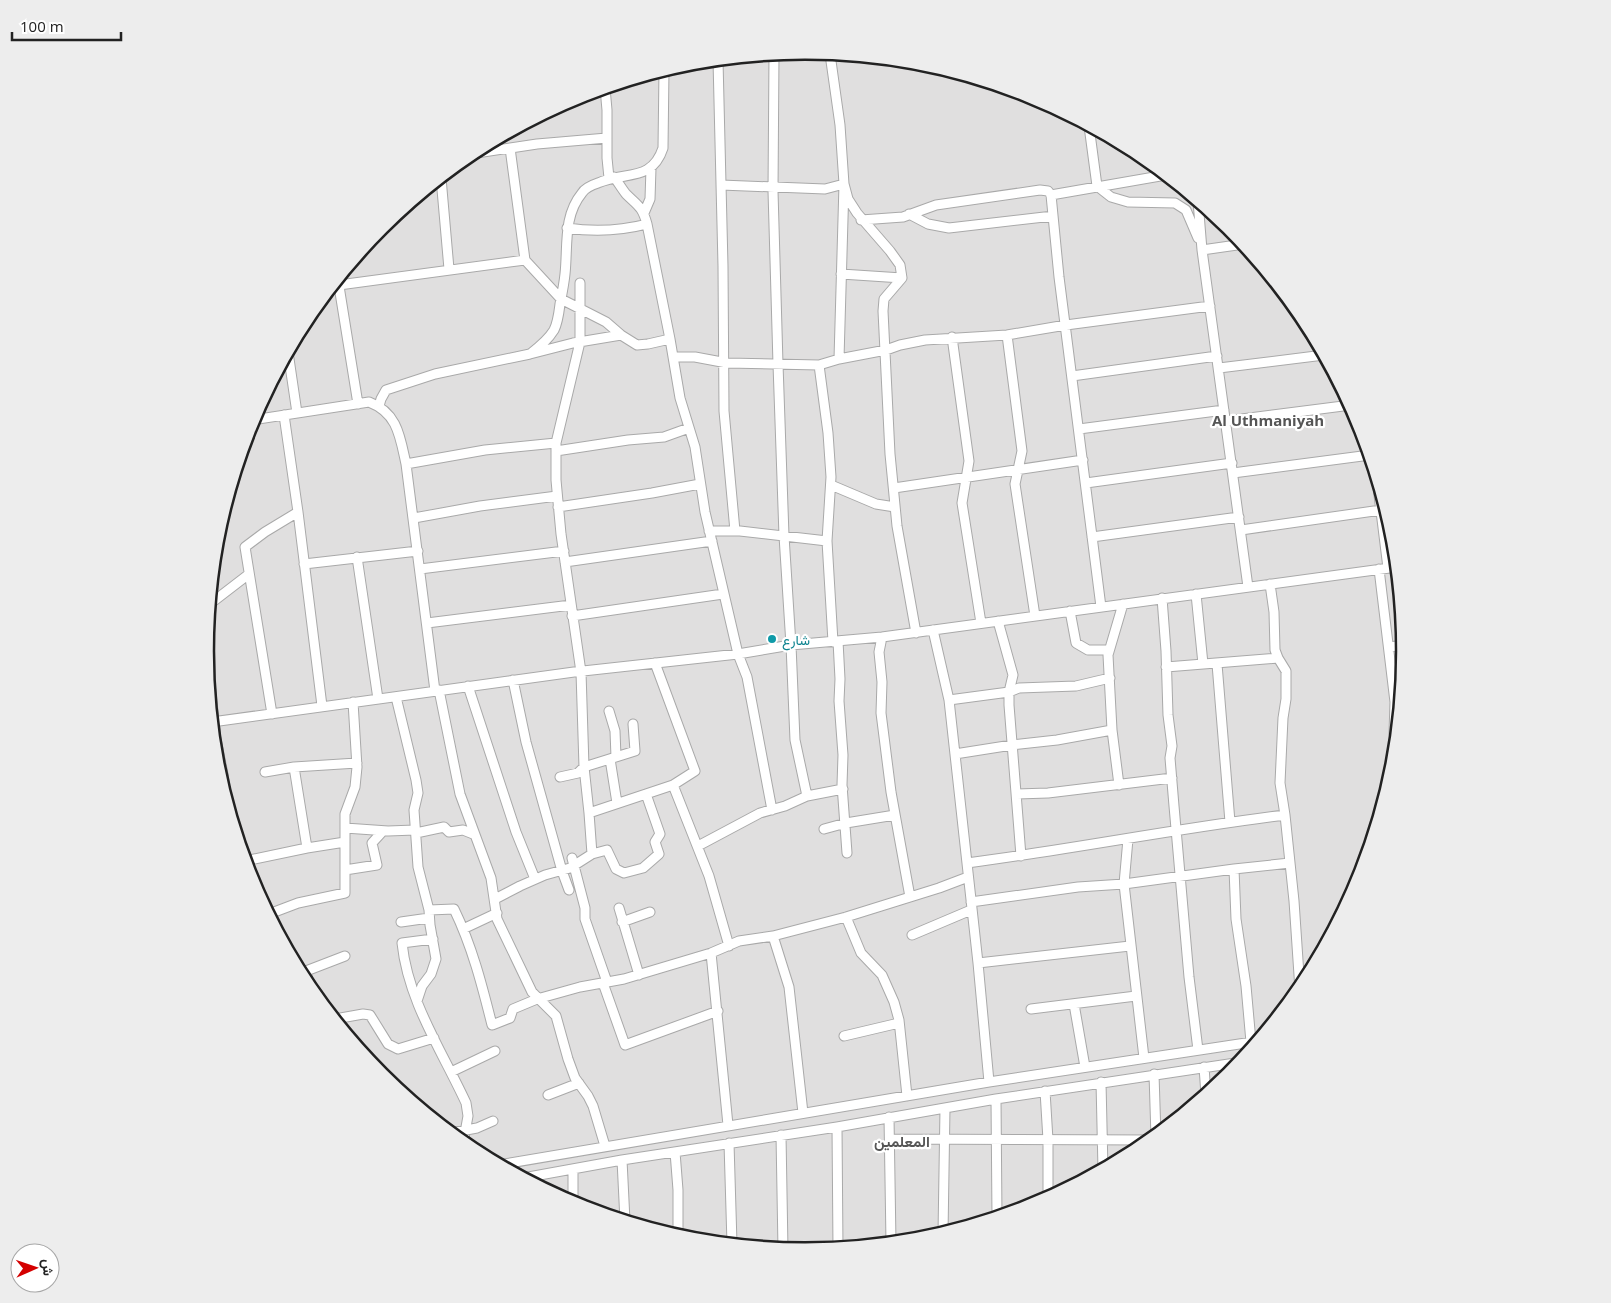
<svg xmlns="http://www.w3.org/2000/svg" width="1611" height="1303" viewBox="0 0 1611 1303" font-family="'Open Sans',Vazirmatn,sans-serif">
<rect width="100%" height="100%" fill="#f2efe9"/>
<path fill="#e0dfdf" d="M208 652a598 598 0 1 1 1196 0a598 598 0 1 1-1196 0Z"/>
<g fill="none" stroke-linecap="round" stroke-linejoin="round">
<g stroke="#a9a9a9" stroke-width="11">
<path id="minor" d="M774,54l-1,137 5,173 6,172 7,109 4,95 12,56
M830,54l10,71 4,59 -5,175
M718,60l5,206 1,145 11,120
M605,88l2,22v48l2,20
M1089,126l8,60 14,11 17,5 47,1 11,7 12,28
M470,154l67,-10 70,-6
M614,177c4,5 8,12 12,17 12,12 16,12 21,30l23,115 10,59 15,49 10,65 33,142 9,23 25,133
M441,178l8,91
M844,184l4,15 9,14 33,38 10,14 2,13 -18,21 -1,12 7,143 7,72 19,107
M721,185l104,4 19,-5
M1051,195l115,-20
M1198,201l4,49 46,337
M644,213l6,-14 1,-31
M909,214l19,10 21,4 104,-12
M861,220l42,-3 33,-12 104,-15 8,1 3,4 8,82 42,330
M567,228c27,4 53,3 80,-4
M1202,250l42,-6
M525,260l36,39 45,23 15,13 16,10 11,-1 22,-5
M841,274l61,4
M338,280l20,124
M580,283v59l-24,101v37l5,54 20,138 3,95 5,46 3,41
M339,285l186,-25 -15,-112
M1007,335l15,116 -7,33 20,132
M952,337l17,124 -7,42 19,120
M288,352l9,61
M530,354c9,-7 18,-14 24,-24 4,-8 5,-18 6,-26 2,-10 4,-20 5,-30 3,-28 -2,-58 17,-81 3,-5 10,-8 16,-10 27,-12 54,-1 65,-35l1,-78
M673,357h22l32,6 92,2 20,-6 47,-9 14,-5 25,-5 82,-5 59,-10 144,-19
M819,365l9,68 3,44 -4,64 6,101
M1219,368l105,-13
M1072,376l145,-20
M379,406l2,-7 5,-9 49,-16 95,-20 43,-11 48,-8
M284,415l14,97 24,194
M252,420l117,-18c29,11 31,35 37,62l29,227
M1226,421l125,-16
M1079,429l145,-19
M556,451l72,-11 36,-3 25,-9
M406,464l79,-14 71,-7
M1233,473l137,-18
M1377,479l11,89
M1086,483l146,-20
M831,485l45,19 19,3
M894,488l189,-28
M558,507l94,-14 48,-9
M414,518l66,-12 77,-10
M1241,530l140,-20
M709,531h31l87,10
M1092,537l147,-20
M357,557l21,142
M565,562l147,-21
M304,564l114,-13
M420,569l144,-18
M1379,569l16,133 -1,31 2,21
M1270,584l4,28 1,38 3,8 8,13v28l-3,19 -3,65 5,32 9,86 6,89
M1196,594l7,70
M1162,598l4,53 2,64 4,31 -2,12 4,48 15,171 9,73
M210,604l39,-30
M1070,611l6,32 12,7h21
M572,616l151,-22
M998,621l15,54 -4,17v13l12,151
M427,623l144,-18
M933,630l16,70 29,263 11,119
M882,637l-3,15 3,30 -1,31 10,79 19,105
M838,641l2,38 -1,22 4,54 -1,30 5,68
M206,646l10,93 7,35 3,25
M1389,647l16,-2
M655,663l40,108 -22,14
M1217,664l13,158
M1166,667l112,-9
M513,680l13,62 36,129 7,19
M468,686l48,146 19,47
M439,690l21,104 31,84 6,41 35,73 24,24 12,43 7,19 13,18 5,10 12,40
M396,697l20,83 2,13 -4,17 4,57 11,43 1,15 6,34 -5,15 -9,12 -5,15
M949,700l60,-8 10,-4 57,-2 34,-8
M609,711l6,20 1,26
M272,714l-27,-167 20,-15 33,-20
M212,722l362,-50 164,-18 53,-9 91,-8 515,-70
M955,754l57,-9 45,-5 55,-10
M610,759l7,44
M265,772l29,-5
M560,777l18,-4 6,-6 51,-16 -2,-27
M1119,785l-7,-55 -4,-75 15,-51
M1017,794l31,-1 124,-15
M589,813l84,-28 36,91 20,70
M345,828l43,3 27,-1
M824,829l22,-6 49,-8
M416,833l28,-6 5,5 14,-2 10,4
M1128,839l-4,45 20,174
M345,842l-38,6 -13,-81 63,-4
M698,846l62,-33 25,-7 22,-10 36,-7
M572,858l13,50v11l22,63
M245,861l62,-13
M967,863c107,-14 212,-35 318,-48
M1234,869l2,50 10,67 5,56
M345,870l32,-5 -5,-22 11,-12
M495,899l25,-13 25,-11 25,-7 22,-14 15,-4 9,19 8,4 19,-5 16,-14 -4,-12 5,-8 -14,-40
M971,902l107,-15 46,-3 110,-15 56,-6
M619,908l20,67
M429,910l25,-1c18,37 28,76 38,116l18,-7 3,-9 24,-10 43,-12 44,-8 87,-26 28,-12 34,-5 73,-19 93,-29 29,-11
M269,914l29,-11 47,-10v-79l10,-27 2,-20 -4,-65
M846,917l15,36 21,22 12,27 5,18 8,76
M401,922l28,-4
M622,922l28,-10
M463,929l34,-16
M912,935l59,-25
M773,936l16,51 14,126
M433,939l-31,4c6,58 40,108 64,160l2,13 -4,22 1,7
M711,953l17,172
M978,963l152,-17
M299,971h7l4,19
M306,971l39,-15
M603,983l22,62 93,-34
M1074,1004l11,63
M1031,1009l105,-13
M335,1019l28,-5 7,1 18,29 10,5 36,-11
M844,1036l55,-13
M1204,1067l2,28
M451,1072l44,-21
M1154,1074l2,63
M1101,1082l2,88
M1045,1091l3,49v59
M548,1095l31,-12
M996,1099l1,119
M889,1117l2,126
M837,1127l1,122
M450,1133l27,-5 16,-7
M781,1135l2,115
M890,1139l262,1
M729,1143l3,101
M675,1152l3,38v47
M622,1160l3,61
M498,1165l491,-83 270,-41
M573,1169v36
M523,1178l99,-18 215,-33 159,-28 246,-37
M943,1234l2,-126"/>
</g>
<use href="#minor" stroke="#fff" stroke-width="9"/>
</g>
<circle fill="#0f9aa8" stroke="#fff" stroke-width="2" cx="772" cy="639" r="5"/>
<g text-anchor="middle" dominant-baseline="central" stroke-width="4.5" stroke-linejoin="round" paint-order="stroke">
<g font-size="14" fill="#0d838f" stroke="#fff" text-anchor="start">
<text x="782" y="639">شارع</text>
</g>
<g font-size="15" font-weight="bold" fill="#555" stroke="#fff">
<text x="1268" y="420">Al Uthmaniyah</text>
<text x="902" y="1141">المعلمين</text>
</g>
</g>
<path d="M0 0H1611V1303H0ZM214 651a591 591 0 1 1 1182 0a591 591 0 1 1-1182 0Z" fill="#ededed" fill-rule="evenodd"/>
<path fill="none" stroke="#222" stroke-width="2.5" d="M214 651a591 591 0 1 1 1182 0a591 591 0 1 1-1182 0Z"/>
<g transform="translate(35 1268) rotate(88)"><circle r="24" fill="#ffffff" stroke="#a7a7a7"/>
<path d="M0-4L9 19L0 12L-9 19Z" fill="#d40000"/>
<text y="-8" font-size="14" font-weight="bold" text-anchor="middle" fill="#222222">ش</text>
</g>
<path d="M12 32v8h109v-8" fill="none" stroke="#222222" stroke-width="2.5"/>
<text x="20" y="32" font-size="15" fill="#222222" stroke="#ffffff" stroke-width="4" paint-order="stroke">100 m</text>
</svg>
